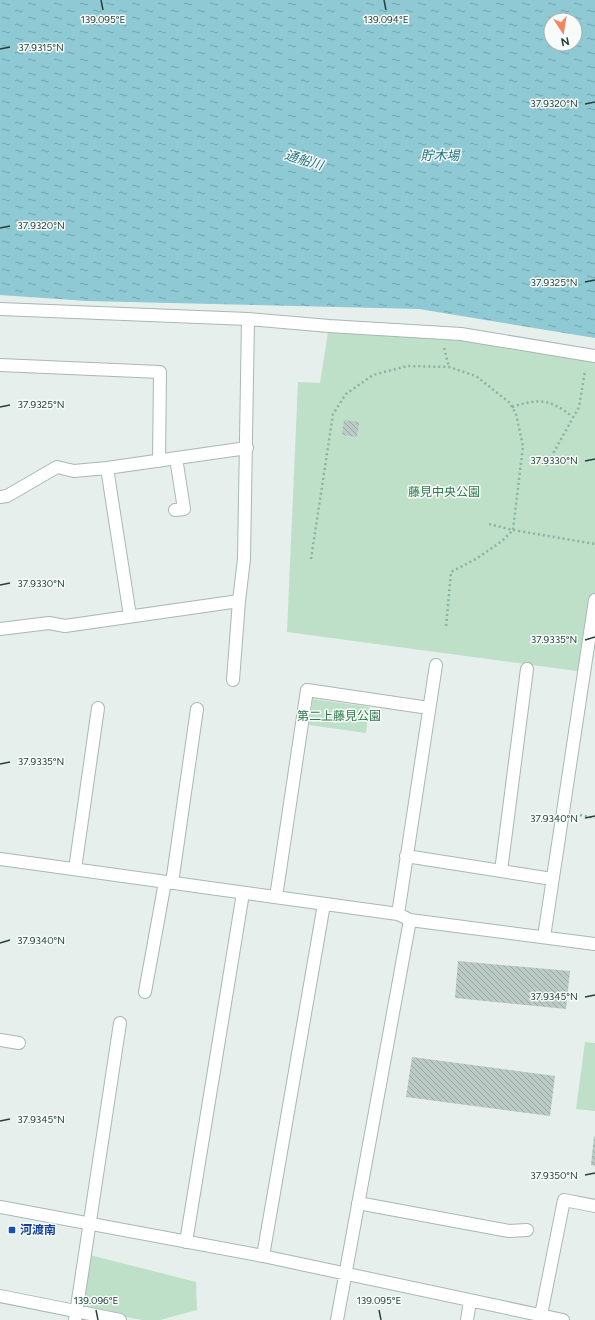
<svg xmlns="http://www.w3.org/2000/svg" width="595" height="1320" viewBox="0 0 595 1320" font-family="Figtree,'Noto Sans JP',sans-serif">
<defs>
<pattern id="water-ripples" width="26" height="14" patternUnits="userSpaceOnUse"><rect width="26" height="14" fill="#8ec9d4"/><path d="M2 4q2-2 4 0t4 0M15 11q2-2 4 0t4 0" fill="none" stroke="#74a5ad"/></pattern>
<pattern id="building-back-hatch" width="6" height="6" patternUnits="userSpaceOnUse"><rect width="6" height="6" fill="#bbcac4"/><path d="M-1 5l2 2M0 0l6 6M5-1l2 2" fill="none" stroke="#98a6a0"/></pattern>
</defs>
<rect width="100%" height="100%" fill="#e6efeb"/>
<path fill="#bfe0c8" d="M329,326l111,6 155,24v244l-11,72 -297,-40 11,-250 22,1z
M313,699l56,8 -3,26 -57,-8z
M585,1042l10,1v68l-19,-2z
M90,1255l106,27 1,28 -37,10h-18l-61,-12z"/>
<path fill="url(#water-ripples)" fill-rule="evenodd" d="M0,0h595v338l-176,-29 -332,-8 -87,-6zM551,20h24v24h-24z"/>
<path fill="url(#building-back-hatch)" d="M344,420l15,2 -2,15 -15,-2z
M458,961l112,10 -4,38 -111,-11z
M412,1057l143,19 -5,40 -144,-19z
M594,1136l1,1v29l-4,-1z"/>
<g fill="none" stroke-linecap="round" stroke-linejoin="round">
<g stroke="#a8b8b2" stroke-width="14">
<path id="minor" d="M0,309l248,10 81,7 132,8 134,22
M0,365l160,7 -1,89
M107,468l23,148
M0,497l7,-1 50,-29 17,4 33,-3 140,-20
M175,510l9,-1 -8,-51
M0,629l49,-6 16,3 174,-25 5,-42 4,-240
M233,680l6,-79
M406,856l146,23
M0,859l398,55 12,6 185,24
M75,869l23,-161
M501,871l26,-202
M172,883l25,-174
M276,897l31,-207 122,18
M398,914l38,-249
M544,937l51,-337
M145,992l20,-110
M0,1040l19,3
M358,1203l151,28 18,-1
M0,1207l263,49 300,64
M186,1242l57,-349
M263,1256l61,-352
M0,1296l120,24
M75,1320l45,-297
M337,1320l73,-400
M467,1320l3,-19
M540,1320l24,-120 31,6"/>
</g>
<path stroke="#86b3a5" stroke-width="2.5" stroke-dasharray="2 3" stroke-linecap="butt" d="M444,348l5,19
M512,407c28,-9 38,-8 61,10
M546,466l33,-59 6,-36
M489,524l24,6 82,14
M311,559l22,-145 13,-20 27,-19 34,-9 42,1 27,9 34,27 6,11 7,32 -10,84 -11,11 -26,18 -25,13 -5,55
M580,815l15,3"/>
<use href="#minor" stroke="#fff" stroke-width="12"/>
</g>
<path fill="none" stroke="#24423a" stroke-width="1.5" d="M101,0l2,10M384,0l2,10M0,49l10,-2M585,104l10,-2M0,228l10,-2M585,282l10,-2M0,407l10,-2M585,461l10,-2M0,585l10,-2M585,640l10,-3M0,764l10,-2M585,818l10,-2M0,943l10,-3M585,997l10,-2M0,1121l10,-2M585,1175l10,-2M96,1310l2,10M379,1310l2,10"/>
<rect fill="#1a4fb4" stroke="#f7fbf9" stroke-width="1.5" x="8" y="1226" width="8" height="8" rx="2"/>
<g text-anchor="middle" dominant-baseline="central" stroke-width="3" stroke-linejoin="round" paint-order="stroke">
<g font-size="12" fill="#2d7a4b" stroke="#f7fbf9">
<text x="444" y="492">藤見中央公園</text>
<text x="339" y="716">第二上藤見公園</text>
</g>
<g font-size="12" font-weight="bold" fill="#164399" stroke="#f7fbf9" text-anchor="start">
<text x="20" y="1230">河渡南</text>
</g>
<g font-size="13" font-style="italic" fill="#1c6f80" stroke="#f7fbf9">
<text x="440" y="155">貯木場</text>
<text transform="translate(304 160) rotate(17)">通船川</text>
</g>
</g>
<g font-size="10" text-anchor="middle" fill="#24423a" stroke="#f7fbf9" stroke-width="3" stroke-linejoin="round" paint-order="stroke">
<text x="103" y="23">139.095°E</text>
<text x="386" y="23">139.094°E</text>
<text x="41" y="51">37.9315°N</text>
<text x="554" y="107">37.9320°N</text>
<text x="41" y="229">37.9320°N</text>
<text x="554" y="286">37.9325°N</text>
<text x="41" y="408">37.9325°N</text>
<text x="554" y="464">37.9330°N</text>
<text x="41" y="587">37.9330°N</text>
<text x="554" y="643">37.9335°N</text>
<text x="41" y="765">37.9335°N</text>
<text x="554" y="822">37.9340°N</text>
<text x="41" y="944">37.9340°N</text>
<text x="554" y="1000">37.9345°N</text>
<text x="41" y="1123">37.9345°N</text>
<text x="554" y="1179">37.9350°N</text>
<text x="96" y="1304">139.096°E</text>
<text x="379" y="1304">139.095°E</text>
</g>
<g transform="translate(563 32) rotate(168)"><circle r="19" fill="#f7fbf9" stroke="#a3b1ad"/>
<path d="M0-3L7 15L0 10L-7 15Z" fill="#f4845f"/>
<text y="-6" font-size="11" font-weight="bold" text-anchor="middle" fill="#24423a">N</text>
</g>
</svg>
